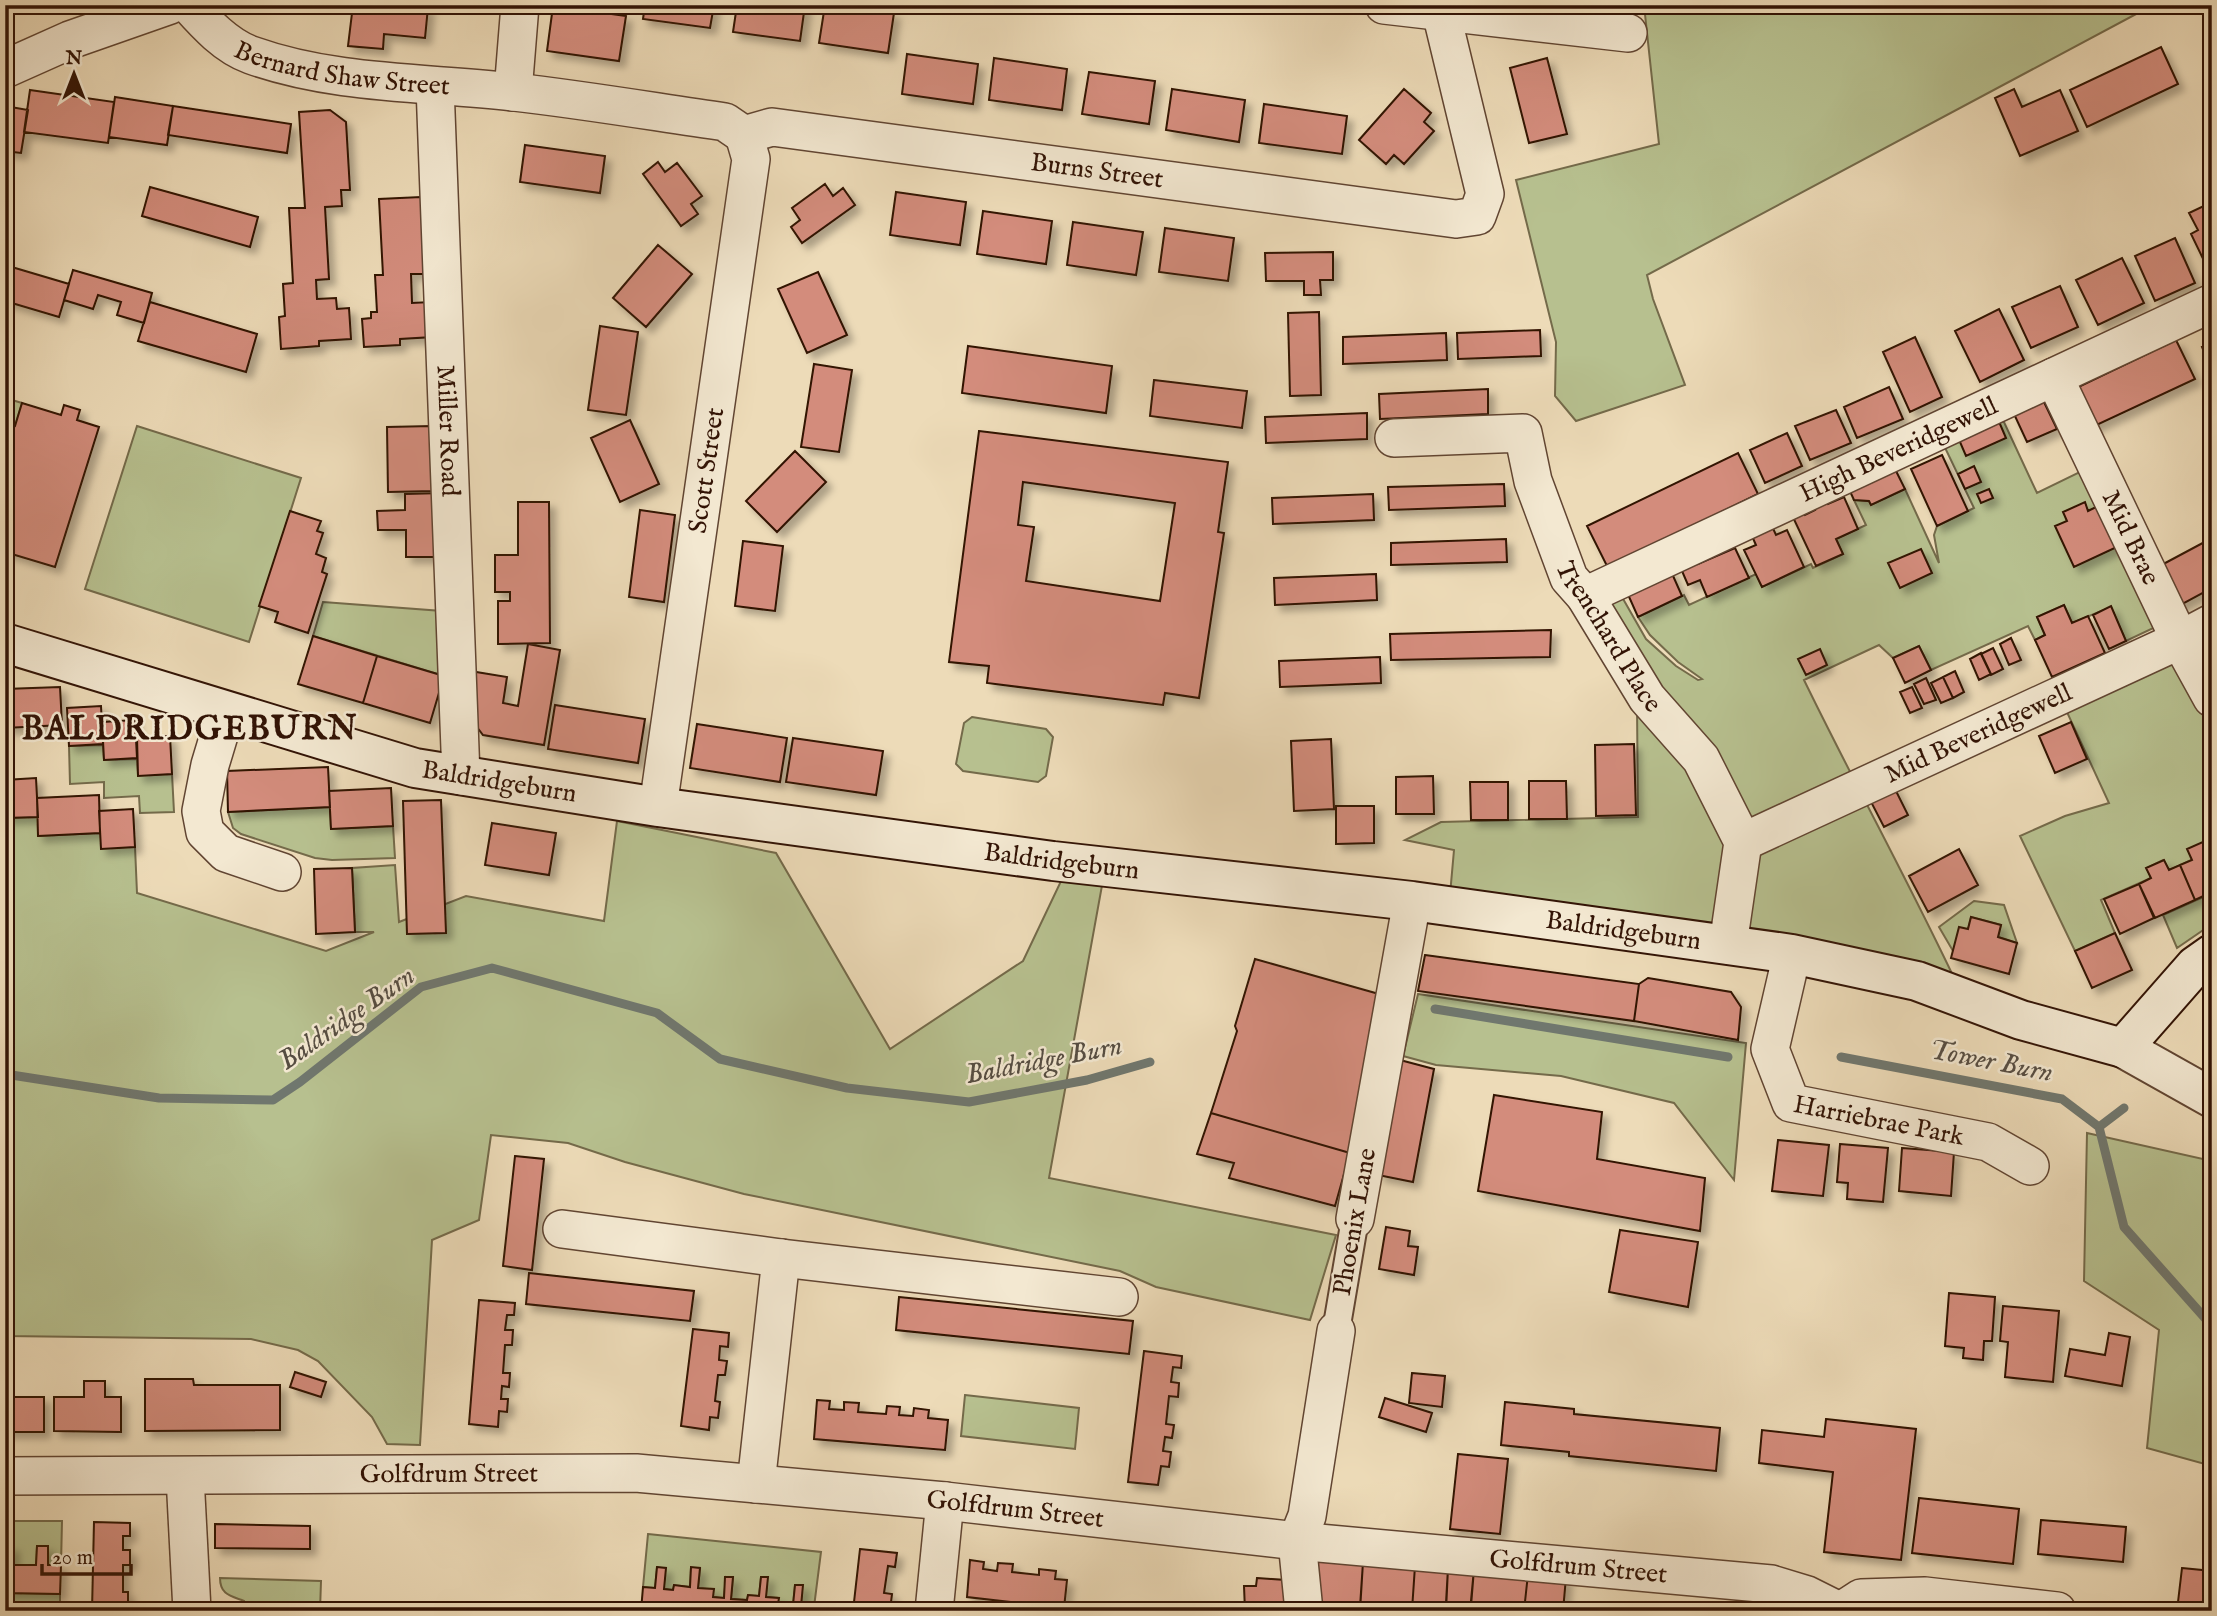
<svg xmlns="http://www.w3.org/2000/svg" width="2217" height="1616" viewBox="0 0 2217 1616" font-family="'IM FELL English',serif">
<defs>
<filter id="shadow"><feDropShadow dx="6" dy="6" stdDeviation="3.5" flood-color="#0004"/></filter>
</defs>
<rect width="100%" height="100%" fill="#eddbb8"/>
<filter id="stains"><feTurbulence type="fractalNoise" baseFrequency=".00286" numOctaves="4"/><feColorMatrix values="0 0 0 0 .2 0 0 0 0 .09 0 0 0 0 .02 0 0 0 .5 -.17"/></filter>
<radialGradient id="worn" r=".72"><stop offset=".6" stop-color="#630" stop-opacity="0"/><stop offset="1" stop-color="#630" stop-opacity=".3"/></radialGradient>
<path fill="#b7c08f" stroke="#746a4a" stroke-width="2" d="M1644,5h509l-506,270 6,24 32,86 -109,36 -21,-25 1,-54 -40,-162 143,-36z
M5,398l17,5 -7,23 -10,-3z
M1996,405l41,88 53,-26 74,156 -38,18 -15,-34 -39,16 -8,-18 -27,12 8,18 -10,5 -7,-14 -97,44 -12,-24 -26,12 -14,-13 -75,35c52,107 110,211 160,319l-515,-93 5,-56 -49,-10 36,-18 197,-5 -1,-112 -52,-109 29,-13 32,56 30,27 22,14 4,-1 -24,-17 -28,-27 -12,-18 46,-22 5,10 67,-31 6,13 49,-23 2,4 30,-14 -7,-15 30,-14 -12,-25 15,1 2,4 34,-16 34,74 -5,-28 3,-9 37,-18 -37,-77z
M137,426l164,52 -52,164 -164,-53z
M323,602l119,9 2,65 -131,-40z
M2171,657l41,74v120l-43,19 -6,-10 -16,8 4,10 -50,22 14,33 -40,18 -55,-115 45,-20 44,-13 -43,-93z
M972,717l74,12 7,8 -7,39 -8,6 -75,-11 -7,-7 8,-41z
M103,745l1,15 33,-1 1,16 34,-1 2,38 -34,1 -1,-17 -35,2v-16l-34,2 -1,-38z
M330,807l1,22 62,-3 2,32 -63,2 -17,-2 -74,-24 -8,-6 -5,-16z
M38,817l1,19 61,-3 35,14 2,46 189,58 48,-19h-19l-3,-64 43,-3 4,57 67,-26 138,25 13,-100 159,32 114,196 133,-88 39,-82 41,1 -54,298 287,57 -26,85 -154,-33 -36,-16 -376,-77 -119,-32 -57,-19 -77,-8 -12,85 -47,20 -12,205 -33,-1 -15,-27 -54,-56 -20,-11 -47,-11 -246,-3v-518z
M2212,893v31l-35,24 -14,-33z
M1974,901l30,4 13,38 -19,-6 3,-12 -30,-8 -3,12 -15,22 -14,-24z
M1418,994l328,49 -12,137 -60,-77 -113,-27 -125,-11 -33,-9z
M2087,1133l125,28v305l-65,-18 12,-118 -75,-49z
M965,1395l114,13 -4,41 -114,-13z
M5,1521h57l-1,44h-13v-18l-11,-1 -1,19h-23v-19h-8z
M648,1534l173,18 -7,55 -13,-1 1,-21h-7l-2,20 -15,-1v-6l-12,-1 1,-20h-6l-2,19 -11,-1 -1,5 -16,-1 2,-21 -7,-1 -2,21 -11,-1 -15,-9 2,-19 -9,-1 -1,19 -16,-2 -1,5 -9,-1 -7,-22 -2,21 -12,-1z
M220,1578l101,3 -1,30h-76v-10c-13,-5 -24,-6 -24,-23z
M5,1593l55,1v17h-55z"/>
<g fill="none" stroke-linecap="round" stroke-linejoin="round">
<path stroke="#70776e" stroke-width="9" d="M1435,1009l293,48
M1841,1057l221,42 37,28 25,100 88,99
M5,1074l154,24 114,2 27,-18 121,-95 71,-19 165,45 63,46 127,29 122,14 118,-22 63,-18
M2099,1127l25,-19"/>
</g>
<path fill="#d38c7b" stroke="#321305" stroke-width="2" fill-rule="evenodd" filter="url(#shadow)" d="M353,5l75,2 -3,31 -41,-4 -1,15 -35,-3z
M645,5h69l-4,23 -67,-9z
M737,5h68l-5,36 -67,-9z
M825,5h19l50,8 -6,40 -69,-10z
M553,6l73,10 -7,45 -72,-10z
M2161,47l17,37 -91,43 -17,-37z
M907,54l71,10 -5,40 -71,-10z
M994,58l73,11 -5,41 -73,-10z
M1547,58l20,76 -38,9 -19,-75z
M1089,72l66,9 -6,43 -67,-10z
M1172,89l73,11 -6,42 -73,-12z
M1404,89l27,24 -7,9 10,9 -30,33 -10,-9 -8,9 -27,-24z
M2014,89l8,18 38,-17 18,41 -58,25 -25,-58z
M30,90l84,12 -6,41 -84,-11z
M115,97l58,9 -6,39 -58,-8z
M1264,104l83,12 -5,38 -83,-11z
M5,106l23,4 -7,43 -16,-2z
M173,106l118,18 -4,29 -119,-18z
M330,110l16,12 4,68h-9l1,16 -17,1 4,72 -13,1 1,19 19,-1 1,11 12,-1 2,31 -32,2v5l-38,3 -2,-32 6,-1 -2,-32 10,-1 -4,-75h16l-6,-96z
M525,145l80,11 -5,37 -80,-11z
M658,162l7,10 12,-9 25,33 -11,8 7,10 -17,12 -38,-52z
M825,184l8,12 10,-8 12,17 -53,38 -11,-16 9,-7 -8,-12z
M150,187l108,30 -8,30 -108,-31z
M896,192l70,10 -6,43 -70,-10z
M421,197l4,77h-14l1,29 19,-1 2,35 -33,2v6l-36,2 -2,-28 9,-1v-6h6l-2,-37h8l-4,-76z
M2210,203l2,4v62l-3,2 -18,-37 7,-4 -9,-17z
M983,211l69,10 -6,43 -69,-10z
M1073,222l70,10 -7,43 -69,-10z
M1165,228l69,10 -6,43 -69,-9z
M2175,238l20,45 -40,18 -20,-45z
M658,245l34,29 -46,53 -33,-29z
M1333,252v28h-13l1,15h-17v-14h-38l-1,-28z
M2122,258l22,45 -46,22 -22,-45z
M5,265l64,19 -10,33 -54,-16z
M73,270l79,23 -8,30 -27,-8 4,-13 -23,-7 -5,14 -29,-9z
M818,272l29,63 -40,18 -29,-64z
M2060,286l18,41 -47,21 -19,-41z
M150,302l107,32 -11,38 -108,-31z
M1999,309l25,51 -44,22 -25,-51z
M1319,312l2,83 -31,1 -2,-83z
M600,326l38,6 -12,83 -38,-5z
M1540,330l1,26 -83,3 -1,-26z
M1446,333l1,27 -104,4v-27z
M1915,337l27,60 -32,15 -27,-60z
M2176,340l19,39 -107,50 -18,-38z
M2212,344v28l-10,-25z
M968,346l144,20 -6,47 -144,-20z
M814,364l38,6 -13,82 -38,-5z
M1154,380l93,11 -5,37 -92,-12z
M1889,387l14,32 -46,19 -13,-31z
M1488,389v25l-108,5 -1,-25z
M2043,400l14,29 -30,13 -13,-28z
M22,403l39,12 3,-10 16,5 -3,10 22,7 -44,140 -50,-15v-129l10,3z
M1836,410l15,33 -41,17 -15,-34z
M1367,413v26l-101,4 -1,-26z
M1997,417l9,21 -40,18 -9,-21z
M630,420l29,64 -39,18 -29,-64z
M432,426l2,65 -46,1 -1,-65z
M979,431l249,31 -10,70 6,1 -25,165 -34,-5 -2,12 -176,-22 2,-17 -40,-4zM1023,482l152,21 -15,98 -134,-20 8,-54 -16,-2z
M1787,433l15,33 -37,17 -15,-33z
M795,451l31,31 -49,50 -31,-31z
M1738,453l20,41 -150,74 -21,-42z
M1942,455l26,56 -31,15 -26,-57z
M1893,465l12,24 -34,16 -2,-4 -15,-1 -6,-13z
M1974,466l7,16 -16,7 -7,-15z
M1504,484l1,22 -116,4 -1,-23z
M1989,489l4,9 -12,5 -4,-9z
M444,493l1,64h-39v-27h-28l-1,-19 28,-1v-16z
M1373,494l1,26 -101,4 -1,-26z
M1825,497l3,7 16,-7 14,32 -22,10 7,15 -27,12 -25,-53 11,-5 3,7 10,-5 -3,-6z
M518,502h31l1,141 -52,1v-43h12v-9h-15v-37h23z
M2085,502l3,9 12,-6 19,41 -45,21 -19,-41 12,-5 -4,-9z
M640,510l35,5 -11,87 -35,-5z
M290,511l31,10 -4,10 6,2 -7,21 10,4 -4,14 5,2 -19,59 -33,-11 3,-10 -19,-6z
M1771,524l5,11 11,-5 17,37 -42,20 -18,-37 12,-5 -5,-11z
M2212,538v50l-37,20 -21,-39z
M1506,539l1,23 -116,3v-22z
M743,541l40,5 -8,65 -40,-5z
M1735,548l14,30 -42,19 -7,-17 -12,5 -9,-21 16,-6 3,6z
M1921,549l11,24 -32,15 -12,-25z
M1670,569l12,27 -44,21 -12,-27z
M1376,574l1,26 -102,5 -1,-27z
M2064,605l8,18 16,-7 17,37 -53,24 -17,-37 10,-5 -8,-18z
M2111,606l15,35 -17,8 -16,-34z
M1551,630l-1,27 -159,3 -1,-26z
M313,636l64,20 -14,47 -65,-19z
M2011,638l10,22 -12,5 -9,-21z
M528,644l32,6 -16,95 -61,-10 -13,-17v-47l37,6 -4,26 15,3z
M1919,646l12,24 -26,13 -12,-25z
M1993,648l10,21 -12,6 -10,-21z
M1820,649l7,16 -21,10 -8,-16z
M1981,653l10,21 -12,6 -9,-21z
M377,656l67,20 -14,47 -67,-20z
M1380,657l1,26 -101,4 -1,-26z
M1955,671l9,21 -11,6 -10,-21z
M1943,677l10,21 -12,5 -10,-20z
M1926,678l10,22 -12,4 -10,-20z
M60,687l2,38 -57,3v-39z
M1912,687l10,21 -12,5 -10,-21z
M555,705l90,14 -7,44 -90,-14z
M101,706l2,38 -34,2 -2,-38z
M135,720l2,38 -33,2 -2,-38z
M2071,722l16,37 -32,14 -16,-37z
M697,724l90,14 -7,44 -90,-14z
M170,736l2,38 -34,2 -1,-39z
M793,738l90,13 -7,44 -90,-13z
M1331,739l3,70 -40,2 -3,-70z
M1634,744l2,71 -40,1 -1,-71z
M328,767l2,40 -102,5 -1,-41z
M1433,776l1,38h-38v-37z
M36,778l2,39 -33,1v-38z
M1529,781h37l1,38h-38z
M1470,782h38v38h-37z
M1893,785l15,30 -24,12 -15,-29z
M391,788l2,38 -62,3 -2,-38z
M99,795l1,38 -62,3 -1,-38z
M441,800l5,133 -39,1 -4,-133z
M1336,806h38v37l-38,1z
M133,809l2,38 -34,2 -2,-38z
M492,823l64,10 -7,42 -64,-10z
M2205,841l5,11 2,-1v41l-17,8 -15,-35 12,-5 -5,-11z
M1959,849l19,36 -50,27 -19,-36z
M2164,860l5,10 11,-5 15,35 -40,18 -16,-34 12,-6 -5,-10z
M352,868l3,64 -39,2 -2,-65z
M2139,884l15,34 -34,16 -16,-35z
M1971,917l30,8 -3,12 19,6 -8,31 -58,-16 8,-31 9,2z
M2115,933l17,37 -40,18 -17,-37z
M1425,955l214,29 -5,37 -216,-30z
M1255,959l131,37 -36,157 -139,-40 26,-82 -2,-5z
M1648,978l83,14 10,15 -3,33 -104,-19 5,-37z
M1400,1060l34,9 -21,113 -35,-7z
M1494,1095l108,17 -5,47 108,19 -5,53 -222,-40z
M1211,1113l139,40 -15,53 -106,-28 5,-15 -37,-9z
M1778,1140l51,5 -6,51 -51,-5z
M1840,1144l48,4 -5,54 -36,-3 1,-16 -11,-1z
M1902,1148l52,4 -3,44 -52,-5z
M515,1156l29,3 -12,111 -29,-4z
M1386,1227l24,4 -2,15 10,1 -4,28 -35,-6z
M1620,1230l78,12 -10,65 -79,-15z
M529,1273l165,18 -4,30 -164,-17z
M1949,1293l46,4 -3,44h-8l-1,19 -20,-2 1,-10 -19,-2z
M899,1297l234,24 -4,33 -233,-24z
M479,1300l36,3 -1,12h-7l-2,15h8l-1,15h-7l-2,28h7l-1,14 -7,-1 -1,13h7l-1,13 -8,-1 -1,16 -29,-3z
M2003,1306l56,5 -6,71 -48,-5 3,-35 -8,-1z
M693,1329l36,4 -1,14 -8,-1 -1,14 8,1 -2,14h-7l-3,26 5,1 -2,16 -8,-1 -1,13 -28,-4z
M2109,1333l21,4 -8,49 -57,-10 5,-27 35,6z
M1144,1351l38,5 -1,12 -8,-1 -2,15 8,1 -1,14 -9,-1 -3,28 8,1 -2,13 -7,-1 -2,14 8,1 -2,15 -8,-1 -3,19 -30,-3z
M295,1372l31,10 -5,15 -31,-10z
M1412,1373l33,3 -3,31 -33,-4z
M145,1379h48l1,6h86v45l-135,1z
M84,1381h21v16h16v35l-67,-1v-34h30z
M5,1397h39v35h-39z
M1385,1398l47,15 -6,19 -47,-15z
M817,1400l13,1 -1,8 15,1v-8l15,1 -1,9 28,2 1,-8 13,1 -1,8 14,1 1,-8 15,2 -1,8 20,2 -3,30 -131,-11z
M1505,1402l69,7v5l146,14 -4,43 -147,-15v-4l-68,-7z
M1826,1419l90,10 -15,131 -77,-8 9,-80 -74,-9 3,-33 62,7z
M1458,1454l50,5 -8,75 -50,-5z
M1919,1498l100,11 -6,55 -101,-11z
M2041,1520l85,7 -3,35 -85,-8z
M94,1522l36,1v13h-7v14h7v15h-7v27h5v16h-8v3h-28z
M215,1524l95,2v23l-95,-1z
M5,1546h8v19h23l1,-19h11v19h13l-1,29 -55,-1z
M860,1549l37,4 -2,14 -7,-1 -4,27 8,1 -2,16 -37,1z
M1314,1559l49,3 -3,49h-49z
M970,1560l14,2 -1,7 14,2 1,-8 15,1 -1,8 27,3v-6l17,2 -1,8 12,1 -3,28 -97,-11z
M1363,1562l52,4 -3,44 -52,-3z
M1415,1566l33,2 -2,43 -34,-1z
M657,1567l9,1 -2,21 9,1 1,-5 16,2 1,-20 9,1 -2,20 16,1 -1,8 11,1 1,-21h8l-2,22 16,1 1,-5 11,1 2,-19h7l-2,20 13,1 -1,6 15,1 2,-20h8l-2,21 13,1v4h-173l2,-24 12,1z
M1448,1568l26,1 -4,42h-10l1,-6 -15,-2z
M2182,1568l30,3v35l-34,-4z
M1474,1569l54,5 -4,37h-20v-2l-33,-3z
M1528,1574l38,3 -3,34h-39z
M1257,1578l29,2 2,31h-43l-1,-25h12z"/>
<g fill="none" stroke-linecap="round" stroke-linejoin="round">
<g stroke="#614532" stroke-width="30">
<path id="pedestrian" d="M1336,1331l19,-112"/>
</g>
<g stroke="#614532" stroke-width="40">
<g id="minor">
<path id="s1" d="M189,5c17,19 37,41 62,50 84,30 175,27 263,37 71,8 141,20 211,30l19,13"/>
<path d="M1384,5l244,28"/>
<path d="M5,69l65,-29 100,-35"/>
<path id="s2" d="M435,86l26,690"/>
<path d="M513,92l7,-87"/>
<path id="s3" d="M744,135l28,-8 684,92 21,-3 8,-22 -44,-182"/>
<path id="s4" d="M2054,377l126,263 32,58"/>
<path id="s5" d="M1394,438l129,-5 10,48 36,97 16,18 62,102 54,61 42,83 -15,103"/>
<path id="s6" d="M1585,596l627,-293"/>
<path d="M226,712l-16,53 -9,46 4,21 21,21 56,19"/>
<path id="s7" d="M658,807l93,-648 -7,-24"/>
<path id="s8" d="M1743,842l437,-202 32,-17"/>
<path id="s9" d="M1792,954l-22,95 21,54 197,39 42,24"/>
<path d="M1355,1219l57,-318"/>
<path d="M562,1229l219,29 338,39"/>
<path id="s10" d="M5,1476l631,-3 309,28 352,40 474,43 36,11 32,16"/>
<path d="M185,1476l7,135"/>
<path d="M756,1484l25,-226"/>
<path d="M934,1611l11,-110"/>
<path d="M1304,1611l-7,-70 10,-25 29,-185"/>
<path d="M1841,1611l20,-13 64,-2 132,15"/>
</g>
</g>
<g stroke="#614532" stroke-width="42">
<path id="tertiary" d="M2123,1048l89,50"/>
</g>
<g stroke="#321305" stroke-width="42">
<g id="secondary">
<path id="s11" d="M5,643l410,125 243,39 395,54 359,40 380,53 125,27 104,39 102,28 72,-82 17,-12"/>
</g>
</g>
<use href="#pedestrian" stroke="#f3e8d1" stroke-width="26"/>
<use href="#minor" stroke="#f3e8d1" stroke-width="37"/>
<use href="#tertiary" stroke="#f3e8d1" stroke-width="38"/>
<use href="#secondary" stroke="#f3e8d1" stroke-width="38"/>
</g>
<g text-anchor="middle" dominant-baseline="central" stroke-width="5" stroke-linejoin="round" paint-order="stroke">
<g font-size="26" fill="#321305" stroke="#f3e8d1">
<text stroke="none"><textPath href="#s1" startOffset="173">Bernard Shaw Street</textPath></text>
<text stroke="none"><textPath href="#s3" startOffset="357">Burns Street</textPath></text>
<text stroke="none"><textPath href="#s2" startOffset="345">Miller Road</textPath></text>
<text stroke="none"><textPath href="#s6" startOffset="346">High Beveridgewell</textPath></text>
<text stroke="none"><textPath href="#s7" startOffset="340">Scott Street</textPath></text>
<text stroke="none"><textPath href="#s4" startOffset="178">Mid Brae</textPath></text>
<text stroke="none"><textPath href="#s5" startOffset="352">Trenchard Place</textPath></text>
<text stroke="none"><textPath href="#s8" startOffset="259">Mid Beveridgewell</textPath></text>
<text stroke="none"><textPath href="#s11" startOffset="514">Baldridgeburn</textPath></text>
<text stroke="none"><textPath href="#s11" startOffset="1082">Baldridgeburn</textPath></text>
<text stroke="none"><textPath href="#s11" startOffset="1648">Baldridgeburn</textPath></text>
<text stroke="none"><textPath href="#s9" startOffset="245">Harriebrae Park</textPath></text>
<text transform="translate(1355 1222) rotate(-80)">Phoenix Lane</text>
<text stroke="none"><textPath href="#s10" startOffset="444">Golfdrum Street</textPath></text>
<text stroke="none"><textPath href="#s10" startOffset="1012">Golfdrum Street</textPath></text>
<text stroke="none"><textPath href="#s10" startOffset="1578">Golfdrum Street</textPath></text>
</g>
<g font-size="28" font-style="italic" fill="#564d42" stroke="#f3e8d1">
<text transform="translate(347 1019) rotate(-35)">Baldridge Burn</text>
<text transform="translate(1044 1061) rotate(-11)">Baldridge Burn</text>
<text transform="translate(1991 1062) rotate(11)">Tower Burn</text>
</g>
<g font-size="33" font-weight="bold" letter-spacing="2" fill="#321305" stroke="#f3e8d1">
<text x="190" y="730">BALDRIDGEBURN</text>
</g>
</g>
<rect width="2217" height="1616" fill="none" stroke="#eddbb8" stroke-width="28"/>
<rect x="7" y="7" width="2203" height="1602" fill="none" stroke="#321305" stroke-width="3.5"/>
<rect x="14" y="14" width="2189" height="1588" fill="none" stroke="#321305" stroke-width="2"/>
<g transform="translate(74 74)" stroke="#f3e8d1" stroke-width="5" paint-order="stroke">
<path d="M0-5L12 26L0 18L-12 26Z" fill="#321305"/>
<text y="-10" font-size="19" font-weight="bold" text-anchor="middle" fill="#321305">N</text>
</g>
<path d="M42 1564v10h89v-10" fill="none" stroke="#321305" stroke-width="3.5"/>
<text x="52" y="1564" font-size="21" fill="#321305" stroke="#f3e8d1" stroke-width="5" paint-order="stroke">20 m</text>
<rect width="100%" height="100%" filter="url(#stains)"/>
<rect width="100%" height="100%" fill="url(#worn)"/>
</svg>
